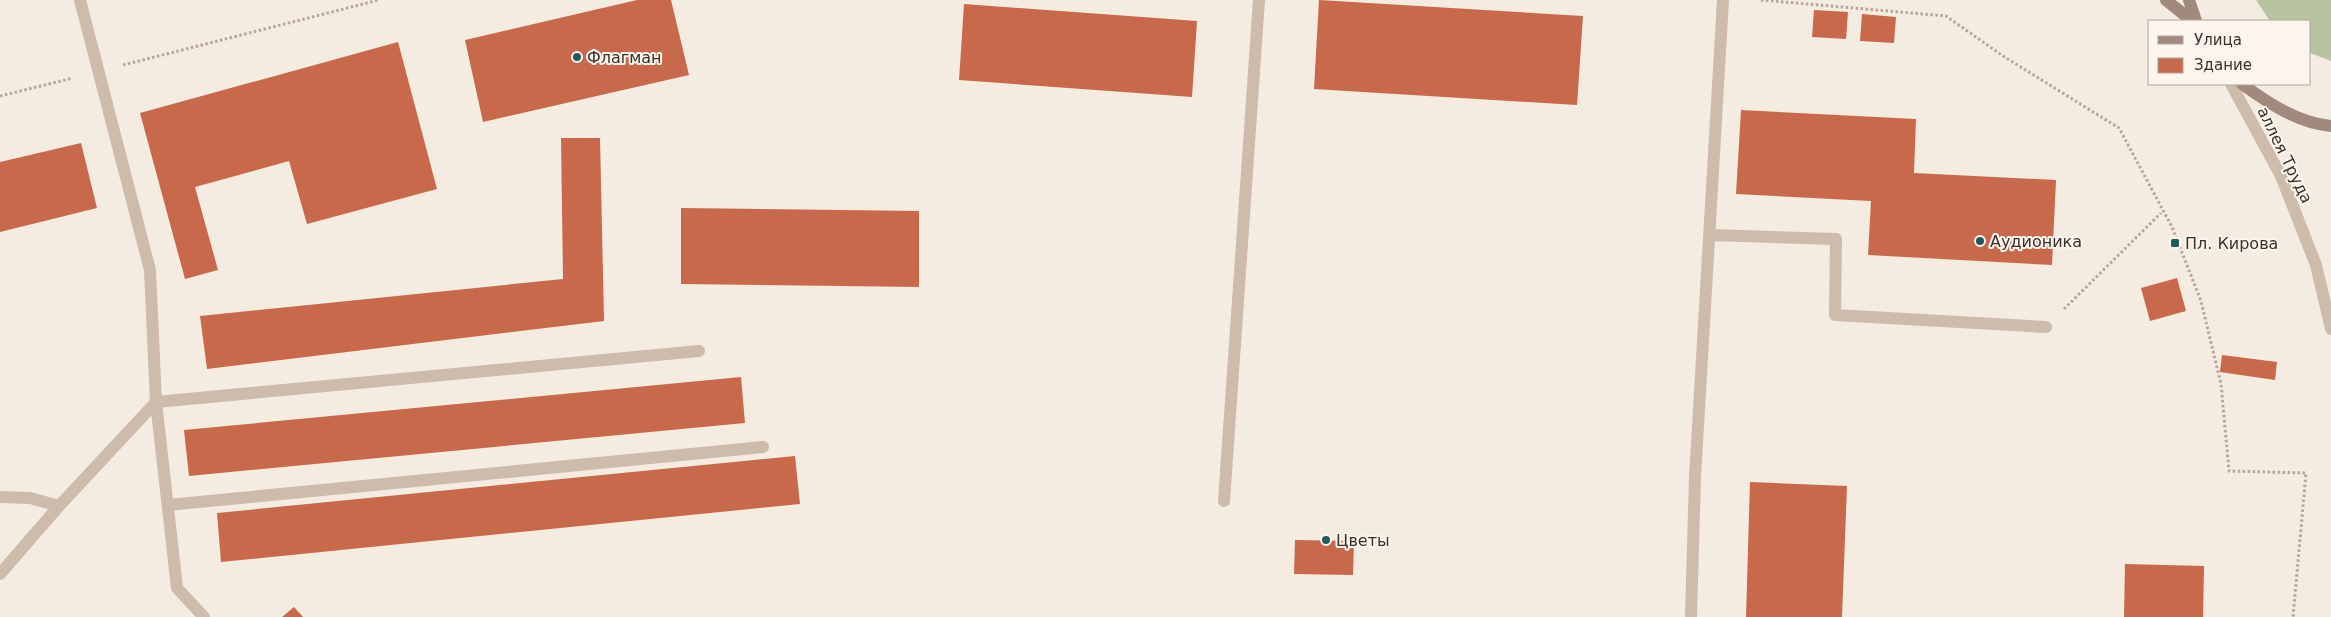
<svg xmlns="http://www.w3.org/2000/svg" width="2331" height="617" viewBox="0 0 2331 617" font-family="'DejaVu Sans',sans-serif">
<rect width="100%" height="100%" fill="#f4ebe1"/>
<path fill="#b8c4a0" d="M2256,0h75v61l-21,-8v-32h-40z"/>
<path fill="#c8694b" d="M637,0h34l18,75 -206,47 -18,-82z
M1319,0l264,16 -6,89 -263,-16z
M964,4l233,17 -5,76 -233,-17z
M1814,10l34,2 -2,27 -34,-2z
M1862,14l34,3 -2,26 -34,-2z
M398,42l39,147 -130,35 -18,-63 -94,26 23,83 -33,9 -45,-166z
M1741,110l175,9 -2,54 142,7 -4,85 -184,-10 3,-54 -135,-7z
M561,138h39l4,183 -397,48 -7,-53 363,-37z
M81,143l16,65 -97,24v-70z
M681,208l238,3v76l-238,-3z
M2177,278l9,33 -36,10 -9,-33z
M2222,355l55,7 -2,18 -55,-8z
M741,377l4,46 -556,53 -5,-46z
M795,456l5,48 -579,58 -4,-49z
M1750,482l97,4 -5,131h-96z
M1295,540l59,1 -1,34 -59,-1z
M2125,564l79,2 -1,51h-79z
M294,607l9,10h-21z"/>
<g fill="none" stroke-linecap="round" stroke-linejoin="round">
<path stroke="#b9a596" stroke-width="3" stroke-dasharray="2.5 2.5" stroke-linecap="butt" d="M1761,0l185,16 57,40 116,72 53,99 29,74 20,83 8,87 77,2 -13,144
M123,65l256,-65
M0,96l73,-18
M2064,309l97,-96"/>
<path stroke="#cdbbac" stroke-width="12" d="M1709,235l127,4 -1,76 211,12
M0,497l30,1 29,8 97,-104 -6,-132 -70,-270
M1224,501l35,-501
M168,505l595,-58
M0,574l59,-68
M204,617l-27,-29 -21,-186 543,-51
M1691,617l4,-140 28,-477"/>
<path stroke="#cdbbac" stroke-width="12" d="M2231,84l50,92 35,89 15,64"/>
<path stroke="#a18a7d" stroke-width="12" d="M2166,0l26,21
M2189,0l7,21
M2242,84c26,19 56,39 89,42"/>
</g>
<g fill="#1f5a5e" stroke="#fbf5ee" stroke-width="2">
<circle cx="577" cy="57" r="5"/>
<circle cx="1980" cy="241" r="5"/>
<rect x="2170" y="238" width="10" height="10" rx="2.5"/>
<circle cx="1326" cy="540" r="5"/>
</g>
<g text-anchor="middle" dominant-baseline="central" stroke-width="4" stroke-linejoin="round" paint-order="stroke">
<g font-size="16" fill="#3b302b" stroke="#fbf5ee" text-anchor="start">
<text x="587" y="57">Флагман</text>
<text x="1990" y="241">Аудионика</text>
<text x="2185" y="243">Пл. Кирова</text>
<text x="1336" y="540">Цветы</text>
</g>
<g font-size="16" fill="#3b302b" stroke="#fbf5ee">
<text transform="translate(2285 155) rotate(64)">аллея Труда</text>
</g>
</g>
<rect x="2148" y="20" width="162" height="65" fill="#fbf5ee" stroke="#aea6a0"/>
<rect x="2158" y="36" width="25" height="8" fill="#a18a7d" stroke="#aea6a0"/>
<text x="2194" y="45" font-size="15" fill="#3b302b">Улица</text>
<rect x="2158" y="58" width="25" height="15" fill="#c8694b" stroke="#aea6a0"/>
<text x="2194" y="70" font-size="15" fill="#3b302b">Здание</text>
</svg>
